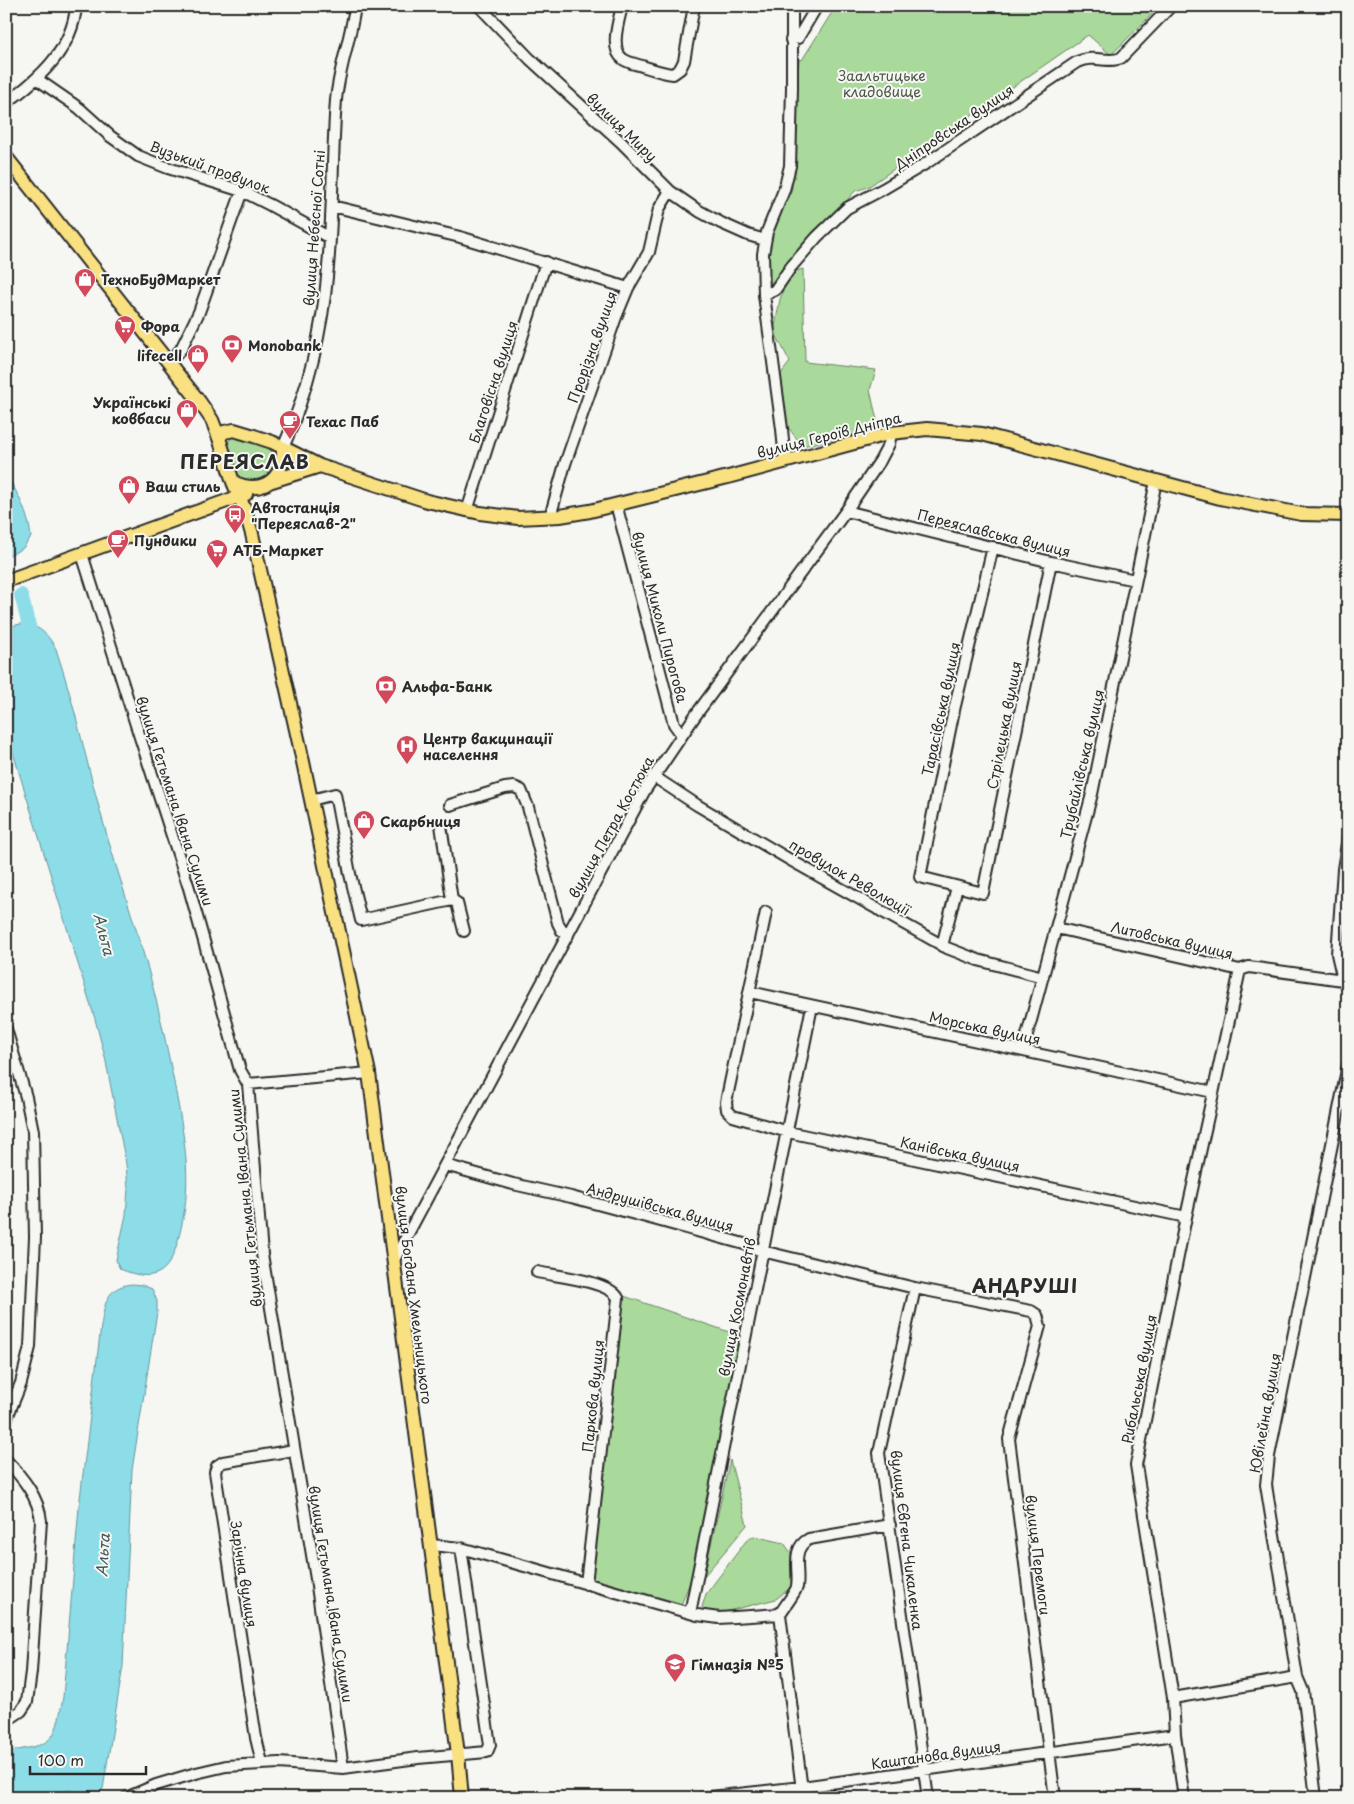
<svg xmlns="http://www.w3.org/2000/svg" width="1354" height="1804" viewBox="0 0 1354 1804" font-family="'Playpen Sans',sans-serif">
<rect width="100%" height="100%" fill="#f6f6f2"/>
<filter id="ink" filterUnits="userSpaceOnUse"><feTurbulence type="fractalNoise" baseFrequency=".02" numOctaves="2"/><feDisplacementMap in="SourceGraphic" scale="10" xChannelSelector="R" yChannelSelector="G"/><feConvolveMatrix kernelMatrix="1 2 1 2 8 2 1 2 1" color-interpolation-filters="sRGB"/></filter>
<g filter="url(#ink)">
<path fill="#a9da9b" stroke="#6a8263" d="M836,6h324l-49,49 -23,-20 -220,152 -13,4 -81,95 -6,-6c-1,-24 0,-47 12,-69 7,-12 9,-9 12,-24l7,-128 3,1z
M803,269l2,93 71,8 -6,20 9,39 -77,17 -14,-19 -8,-52 10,-13 -16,-31 6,-32 9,-22 7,-6z
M231,438l13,1 26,10c10,13 0,32 -16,33 -5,1 -11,-3 -16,-4l-11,-34z
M624,1296l117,40 -49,241 -11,28 -89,-24z
M730,1460l17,65 -43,51z
M754,1536l30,7 7,10v34l-15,12 -68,17 -6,-9 4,-13 40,-53z"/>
<path fill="#8cdde7" stroke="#65969c" d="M6,475c12,17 23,41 25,62l-8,11 -17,9z
M21,624c17,0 27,10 35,25 20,59 32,122 50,183 13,46 29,91 42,137 11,39 19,79 27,118 10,56 19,97 3,153 -9,35 -24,43 -58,29l-4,-9 10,-45 2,-26 -2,-25 -21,-107 -10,-38 -89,-289v-103z
M132,1284l10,1 10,4 5,12v11l-25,158 -9,196 -20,123 -5,5 -14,4 -13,-8 -39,8h-26v-46c47,-8 49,-7 57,-55l16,-190 22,-181c4,-21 4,-39 31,-42z"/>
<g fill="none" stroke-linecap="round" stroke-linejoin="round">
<path stroke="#8cdde7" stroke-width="14" d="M21,595l12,46"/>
<g stroke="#2b2b2b" stroke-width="14">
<path id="minor" d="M479,6l51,53 91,83 49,49 29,20 22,12 27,12 17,5
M622,6c-3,14 -13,43 1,53 5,4 13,5 19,7 10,3 20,7 31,8l7,-5 4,-8 10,-55
M791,40l7,-2 19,-32
M37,79l42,29 31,28 28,20 30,12 74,23 28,14 60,33
M6,103c33,-24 67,-54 70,-97
M332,206l128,31 168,51
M764,295l11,-5 16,-23 26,-30 30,-29 36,-19 42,-25 152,-102c18,-8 31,2 44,-4l50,-52
M169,363l12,-14 18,-37 43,-121
M283,448c25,-57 40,-120 45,-181 5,-56 4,-112 8,-167 3,-32 15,-62 19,-94
M785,462l-3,-33 -18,-134 -1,-41 4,-22 17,-42 6,-24 2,-78v-82
M616,504l58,220 8,11
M467,511l79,-249
M846,511l205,51 84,18
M550,517l15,-53 51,-147 12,-29 21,-36 10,-43 11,-18
M993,547l-39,163 -34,167 63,16 68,-331
M82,554l54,171 53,163 51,182 8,14 14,170 54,325 27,189
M653,776l44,29 95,56 155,87 31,12 65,17
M311,800l24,-6 15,80 11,46 91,-20
M450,805l55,-17 9,-1 7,3 7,17 30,116 4,8 6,4
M441,825l11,75 5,3 7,28
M766,912l-40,190 1,8 6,6 55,16 398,85
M1056,928l184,42 9,-3 94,13
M942,946l15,-59
M1347,983l-4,-3 -6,-26 6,-85 5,-32
M750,992l463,100
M6,1029l20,68 7,34 2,106 -5,110 -9,36 -15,37
M1023,1050l69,-256 64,-313
M248,1084l121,-11
M445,1165l68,19 58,13 75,20 98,27 18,7 153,37 116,23 6,4 3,11 -31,113 46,359
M394,1260l251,-470 50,-74 151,-205 34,-50 9,-17 2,-11
M537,1272c19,4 72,9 81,26l-32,286
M915,1288l-36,165 49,345
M6,1460c16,17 33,37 35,61l-10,151 -4,30 -6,9 -15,10
M431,1545l30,3 236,67 22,3 61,-4c4,-7 15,-21 17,-27 3,-17 -7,-38 12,-48l81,-14
M690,1613l122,-607
M780,1614l23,184
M1173,1698l124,-21
M262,1763l-6,-25 -41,-266 2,-6 6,-4 71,-12
M126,1798l30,-13 40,-12 30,-7 53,-3 64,5 75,-10 69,-6 3,-7 -29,-197
M701,1798l101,-11 373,-52
M1184,1798l-9,-63 -2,-37 -37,-233 50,-248 54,-247
M1316,1798l-13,-107 -6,-14 -31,-192 3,-29 79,-391"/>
</g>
<g stroke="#2b2b2b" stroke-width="16">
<path id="major" d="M6,157l193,244 13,19 7,18
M283,448c1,31 -20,48 -50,34l-14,-44 5,-6 10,-2 20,6 18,6 48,24 107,35 53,12 38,5 42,-2 30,-5 142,-35 159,-43 36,-4 55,5 238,64 81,16 47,1
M272,481l48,-15
M233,482l12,28 7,24 47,209 70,330 89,681 4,44
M6,581l240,-87"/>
</g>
<use href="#minor" stroke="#f6f6f2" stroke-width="10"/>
<use href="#major" stroke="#f9e181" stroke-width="12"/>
</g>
</g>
<defs>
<g id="shop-pin" transform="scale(1.125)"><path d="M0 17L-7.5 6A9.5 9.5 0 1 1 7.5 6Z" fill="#d1495b" stroke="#f6f6f2"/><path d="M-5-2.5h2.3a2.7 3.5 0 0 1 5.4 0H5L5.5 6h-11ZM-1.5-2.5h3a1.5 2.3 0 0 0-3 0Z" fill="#fff"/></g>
<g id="supermarket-pin" transform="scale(1.125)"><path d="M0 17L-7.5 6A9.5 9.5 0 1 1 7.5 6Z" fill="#d1495b" stroke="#f6f6f2"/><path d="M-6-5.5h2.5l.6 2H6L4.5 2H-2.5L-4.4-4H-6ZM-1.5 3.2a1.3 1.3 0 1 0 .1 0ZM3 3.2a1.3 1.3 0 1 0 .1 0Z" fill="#fff"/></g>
<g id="bank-pin" transform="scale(1.125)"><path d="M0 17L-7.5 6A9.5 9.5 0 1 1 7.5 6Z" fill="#d1495b" stroke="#f6f6f2"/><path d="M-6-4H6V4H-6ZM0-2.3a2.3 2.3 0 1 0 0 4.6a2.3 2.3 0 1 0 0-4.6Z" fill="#fff"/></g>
<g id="cafe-pin" transform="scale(1.125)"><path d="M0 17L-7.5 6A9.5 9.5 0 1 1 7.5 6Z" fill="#d1495b" stroke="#f6f6f2"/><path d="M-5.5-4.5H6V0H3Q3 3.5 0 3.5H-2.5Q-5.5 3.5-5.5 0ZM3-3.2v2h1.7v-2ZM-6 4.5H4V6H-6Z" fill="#fff"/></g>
<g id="bus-pin" transform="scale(1.125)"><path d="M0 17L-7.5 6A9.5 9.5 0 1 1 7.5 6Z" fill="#d1495b" stroke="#f6f6f2"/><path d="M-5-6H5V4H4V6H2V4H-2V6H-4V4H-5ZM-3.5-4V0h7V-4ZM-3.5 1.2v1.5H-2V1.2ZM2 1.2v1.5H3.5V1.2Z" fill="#fff"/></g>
<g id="hospital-pin" transform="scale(1.125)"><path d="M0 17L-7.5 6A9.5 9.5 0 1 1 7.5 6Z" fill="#d1495b" stroke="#f6f6f2"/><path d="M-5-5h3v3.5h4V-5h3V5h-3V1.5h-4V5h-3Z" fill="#fff"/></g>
<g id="school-pin" transform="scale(1.125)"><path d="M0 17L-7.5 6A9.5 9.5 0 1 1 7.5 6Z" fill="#d1495b" stroke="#f6f6f2"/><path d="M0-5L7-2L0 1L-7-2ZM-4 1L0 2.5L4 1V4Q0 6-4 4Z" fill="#fff"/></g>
</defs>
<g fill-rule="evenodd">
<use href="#shop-pin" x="85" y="279"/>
<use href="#supermarket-pin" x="125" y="326"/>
<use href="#bank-pin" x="232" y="345"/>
<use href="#shop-pin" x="198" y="355"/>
<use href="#shop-pin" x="187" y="410"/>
<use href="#cafe-pin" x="290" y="421"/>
<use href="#shop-pin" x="129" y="486"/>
<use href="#bus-pin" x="235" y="515"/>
<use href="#cafe-pin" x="118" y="540"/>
<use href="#supermarket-pin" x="217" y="550"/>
<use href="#bank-pin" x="386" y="686"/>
<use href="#hospital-pin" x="407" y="746"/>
<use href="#shop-pin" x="364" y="821"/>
<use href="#school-pin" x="675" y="1664"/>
</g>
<g text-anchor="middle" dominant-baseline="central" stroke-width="4" stroke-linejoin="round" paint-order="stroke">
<g font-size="14" fill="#4a5747" stroke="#f6f6f2">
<text x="882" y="75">Заальтицьке<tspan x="882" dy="16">кладовище</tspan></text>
</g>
<g font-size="14" fill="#2b2b2b" stroke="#f6f6f2">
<text transform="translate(622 127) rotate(44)">вулиця Миру</text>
<text transform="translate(954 127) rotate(-34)">Дніпровська вулиця</text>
<text transform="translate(210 167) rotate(20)">Вузький провулок</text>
<text transform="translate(314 228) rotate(-86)">вулиця Небесної Сотні</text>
<text transform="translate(592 347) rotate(-70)">Прорізна вулиця</text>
<text transform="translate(493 382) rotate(-72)">Благовісна вулиця</text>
<text transform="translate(829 435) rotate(-14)">вулиця Героїв Дніпра</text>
<text transform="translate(994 533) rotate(14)">Переяславська вулиця</text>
<text transform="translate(660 617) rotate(75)">вулиця Миколи Пирогова</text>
<text transform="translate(941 709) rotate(-78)">Тарасівська вулиця</text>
<text transform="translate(1004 725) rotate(-79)">Стрілецька вулиця</text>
<text transform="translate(1082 764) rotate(-77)">Трубайлівська вулиця</text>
<text transform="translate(175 801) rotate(72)">вулиця Гетьмана Івана Сулими</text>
<text transform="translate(611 827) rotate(-61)">вулиця Петра Костюка</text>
<text transform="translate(850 877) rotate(30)">провулок Революції</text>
<text transform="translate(1172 940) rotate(13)">Литовська вулиця</text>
<text transform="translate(985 1028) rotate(12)">Морська вулиця</text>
<text transform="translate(960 1154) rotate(12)">Канівська вулиця</text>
<text transform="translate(245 1198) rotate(-96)">вулиця Гетьмана Івана Сулими</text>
<text transform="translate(660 1207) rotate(15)">Андрушівська вулиця</text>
<text transform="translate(414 1295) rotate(83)">вулиця Богдана Хмельницького</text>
<text transform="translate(737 1307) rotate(-79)">вулиця Космонавтів</text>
<text transform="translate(1139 1379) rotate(-79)">Рибальська вулиця</text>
<text transform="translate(593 1396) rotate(-84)">Паркова вулиця</text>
<text transform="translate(1265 1413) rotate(-80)">Ювілейна вулиця</text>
<text transform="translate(907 1540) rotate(83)">вулиця Євгена Чикаленка</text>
<text transform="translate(1038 1555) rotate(83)">вулиця Перемоги</text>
<text transform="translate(244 1574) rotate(81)">Зарічна вулиця</text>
<text transform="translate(331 1594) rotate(81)">вулиця Гетьмана Івана Сулими</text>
<text transform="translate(936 1755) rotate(-8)">Каштанова вулиця</text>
</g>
<g font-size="14" font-weight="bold" fill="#2b2b2b" stroke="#f6f6f2" text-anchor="start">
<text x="101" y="279">ТехноБудМаркет</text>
<text x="141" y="326">Фора</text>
<text x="248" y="345">Monobank</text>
<text x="182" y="355" text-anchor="end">lifecell</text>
<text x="171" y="402" text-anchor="end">Українські<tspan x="171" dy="16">ковбаси</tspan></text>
<text x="306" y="421">Техас Паб</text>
<text x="145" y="486">Ваш стиль</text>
<text x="251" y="507">Автостанція<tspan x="251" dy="16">"Переяслав-2"</tspan></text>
<text x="134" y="540">Пундики</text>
<text x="233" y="550">АТБ-Маркет</text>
<text x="402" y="686">Альфа-Банк</text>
<text x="423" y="738">Центр вакцинації<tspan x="423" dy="16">населення</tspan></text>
<text x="380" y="821">Скарбниця</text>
<text x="691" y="1664">Гімназія №5</text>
</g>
<g font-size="15" font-style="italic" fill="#43585a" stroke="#f6f6f2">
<text transform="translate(105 934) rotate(76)">Альта</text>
<text transform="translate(102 1555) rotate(-86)">Альта</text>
</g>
<g font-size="19" font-weight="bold" letter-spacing="1" fill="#2b2b2b" stroke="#f6f6f2">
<text x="245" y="461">ПЕРЕЯСЛАВ</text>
<text x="1025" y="1285">АНДРУШІ</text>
</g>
</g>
<rect width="1354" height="1804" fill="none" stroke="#f6f6f2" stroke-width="25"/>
<rect x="12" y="12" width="1329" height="1779" fill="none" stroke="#2b2b2b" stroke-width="2" filter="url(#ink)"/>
<path d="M30 1766v8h116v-8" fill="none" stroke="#2b2b2b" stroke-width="2.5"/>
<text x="38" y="1766" font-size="15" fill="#2b2b2b" stroke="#f6f6f2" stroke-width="4" paint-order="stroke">100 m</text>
</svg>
